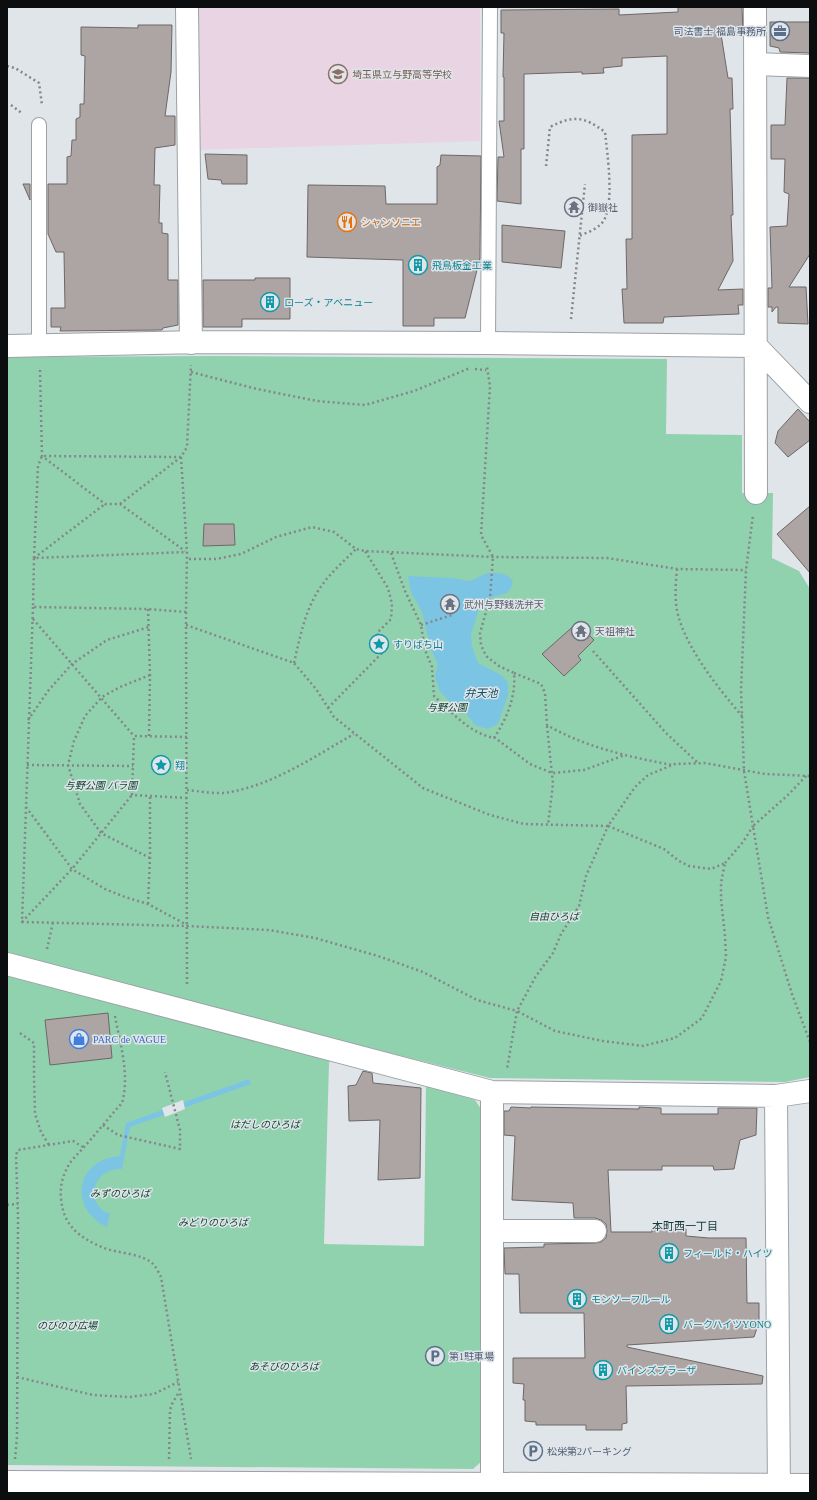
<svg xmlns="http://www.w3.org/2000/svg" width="817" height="1500" viewBox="0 0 817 1500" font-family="'Times New Roman','Noto Sans JP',serif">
<rect width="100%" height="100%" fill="#e0e5ea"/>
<path fill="#e8d4e3" d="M197,7h283v134l-283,9z"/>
<path fill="#91d2ae" d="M211,356l456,3 -1,75 76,1v58h31l-1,65 27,13 11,18v488l-25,5 -295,-4 -149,-37 -12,22 -5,181 100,2 2,-161 49,15 6,9 1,352 -9,8 -466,-4v-1108z"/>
<path fill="#7cc4e3" d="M487,573c12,0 18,-1 26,8l-2,7 -4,5 -20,6 -7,6 -9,30 1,12 6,16 23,12 7,7v13l-10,29 -11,5 -12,-4 -10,-13 -16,-11 -10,-11 -4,-14 3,-11 -7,-16 -9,-37 -11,-20 -3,-16 44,2 18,3z
M249,1079l2,5 -121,43 -8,42c-29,-2 -39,35 -12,45l-3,13c-40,-19 -31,-68 13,-71l6,-33z"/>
<path fill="#e0e5ea" d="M183,1100l2,9 -20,8 -3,-9z"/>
<path fill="#aca5a4" stroke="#6d6766" d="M678,7h64l1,28 -22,-1 7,44h4l1,31h-3l3,106h-2l2,46 -15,29 25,-1v16h-5l1,9 -75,3 -1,6h-39l-2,-34h5l-1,-50h6v-104l35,-1v-78l-45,2v8l-19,2 1,5 -22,1v-2l-58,2v75h-3v55l-24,-3 1,-44h6l-5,-36h5v-44h-1l1,-44h-3v-23l118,-1v6l59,-3z
M770,22h40v31l-30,-1 -1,-4 -9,-2z
M138,25h34l-1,47 -6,44h10v29l-20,3 -1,37h6l-1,38h3v10l6,1v46h10v45l-15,3 -1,2 -102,1 1,-4h-10v-19h14l-1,-56h-8l-8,-18v-50h19v-27l4,-1 1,-16h4v-21l4,-2v-13h4l1,-48 -4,-1v-28l57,1z
M787,78h23v176l-21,33h17l2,37 -30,-1v-16h-2l-4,5v-5h-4v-19h4l-2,-61 17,-1 2,-32 -5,-2 1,-33h-14v-34h14z
M205,154l42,1v29h-25l-1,-4 -13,-1z
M441,155l40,1 -1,102 -15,60h-31v8h-31v-66l-96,-3 1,-72 77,1 1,18h51v-37l3,-2z
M23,184h7v16z
M502,225l63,6 -4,37 -59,-6z
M255,278h35v41h-48v8h-39v-47h52z
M798,409l12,13v18l-22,17 -13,-14 3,-12z
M810,506v67l-33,-39z
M204,524h30l1,21 -32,1z
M577,623l17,17 -16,16 3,4 -17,16 -22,-22z
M108,1013l4,45 -62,7 -5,-45z
M363,1071l9,2 1,10 48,5 -1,90 -42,2 2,-60 -31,1 -1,-35 8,-1z
M511,1107l20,1v-1l108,2v-2l22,1v6h57v-6h39l-1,27 -16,5 -6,29 -20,1 -1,-4h-51v4h-54l3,62h41v-3h34v7l23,2h37l1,65h12v19l-5,15 -127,8v2l136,29 -1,8 -136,2 1,37 -5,1v6h-36v-5h-50v-3l-11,-1v-21h-2l1,-16 -11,-1v-25h72l-1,-45h-64l-1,-39h-14l-1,-26 40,-1v-3l51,-1 6,-1 5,-4 1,-7 -1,-7 -5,-4 -6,-2h-21l-1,-15 -61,-3 3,-64 -11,-1v-24h5z"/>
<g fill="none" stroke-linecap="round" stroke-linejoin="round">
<g stroke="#9ca1a5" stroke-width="16">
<path id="service" d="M39,125v220
M488,343l2,-336"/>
</g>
<g stroke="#9ca1a5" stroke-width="24">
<path id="minor" d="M187,7l4,336
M755,7l1,486
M756,64l54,2
M7,346l194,-4 287,1 268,3 54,56
M7,964l485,128 284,4 34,-5
M492,1092v401
M776,1096l3,397
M492,1231h103
M7,1482l803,3"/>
</g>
<path stroke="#83878a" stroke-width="2.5" stroke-dasharray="2 3" stroke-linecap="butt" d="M7,66l8,2 24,15 3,22
M11,105l12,9
M546,166l4,-39c24,-12 33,-11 55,5 2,20 11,78 -4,92 -6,6 -15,9 -22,12
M571,319l14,-135
M475,369l11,1
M40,370l2,86 63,48h15l65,47
M191,372l66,17 60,12 48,4 49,-14 56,-23
M181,457l6,95 -1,60 -38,-3 -115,-2 1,-49 153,-6
M120,504l61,-47
M391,553l14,38 16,34 4,25 7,17 2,29c18,16 35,37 60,42 13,-20 22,-41 20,-65l-15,-7 -13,-10 -5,-11 -1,-12 10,-35 3,-41 -12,-22 9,-149 -3,-19
M34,558l4,-92 4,-10 139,1 6,-10 4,-82
M34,558l71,-54
M189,559h27l25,-5 35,-17 36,-10 22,5 22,17 9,2 128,6 114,1 70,11 69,1
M677,569c-1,11 -2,23 -1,34 3,37 42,85 66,113
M33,607l-11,315 165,4 82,4 46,8 63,18 45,16 54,28 40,11 -10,58
M148,609l2,66 -1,61
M186,612l1,375
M33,619l101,117
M186,625l108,38 22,26 18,28 89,71 67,27 34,9 84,2 27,-39 13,-12 27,-11 30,-1 60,11 45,2
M421,625l31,-10 -1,-7
M593,651l73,82 32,30
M294,663c6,-26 11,-53 26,-75 10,-15 24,-27 36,-39
M514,673l27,11 4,9 2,32c37,22 83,32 125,40
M328,708l54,-55 -5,-20 14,-14 1,-15 -4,-16 -23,-37
M28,720l20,-29 24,-27 35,-24 42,-13
M547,726l6,58 -5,41
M494,737l36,27 22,9 32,-3 41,-15
M27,765l106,1
M806,776l-18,19 -35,31 15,91 24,77 18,48
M187,790c12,1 31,5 43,2 45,-8 85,-36 124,-58
M187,798l-55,-3 2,-59 53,1
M26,807l46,62 33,20 20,8 23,7 39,21
M608,826l56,23 15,12 10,5 22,3 14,-6 -4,20v16l4,37 1,21 -5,24 -19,37 -27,20 -32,8 -40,-5 -48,-10 -38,-20 19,-35 17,-23 8,-19 18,-28 7,-30z
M150,858l-49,-25 -21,-29 -12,-39 6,-24 11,-25 17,-19 18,-10 30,-12
M725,863l18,-21 10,-16 -9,-55 -3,-81 5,-120 7,-55
M148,904l2,-46v-62
M22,922l50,-53 60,-74
M47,949l6,-27
M115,1016c5,28 15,59 7,87 -13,14 -25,30 -38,44 -6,7 -13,13 -17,21 -5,10 -7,19 -6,30 2,28 19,40 43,50 13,5 40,6 49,16 3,3 6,9 8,13l30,182
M20,1033l14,10v34l1,37 6,18 8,13
M103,1125l15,10 62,14v-19l-15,-58
M7,1205l11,-1
M17,1377l76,18 36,2 25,-3 24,-12
M15,1459l2,-22 1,-220 -2,-62 2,-5 55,-9 10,6
M169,1459l1,-49 2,-6 7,-12"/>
<use href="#service" stroke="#fff" stroke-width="14"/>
<use href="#minor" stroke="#fff" stroke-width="22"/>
</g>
<defs>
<g id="office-ring" transform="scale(1)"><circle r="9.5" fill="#e0e5ea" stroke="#5c6f8a" stroke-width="1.5"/><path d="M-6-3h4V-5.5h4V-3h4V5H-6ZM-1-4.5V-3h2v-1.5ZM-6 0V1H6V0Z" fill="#5c6f8a"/></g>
<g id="school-ring" transform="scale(1)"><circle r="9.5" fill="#e0e5ea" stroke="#8d6e63" stroke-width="1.5"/><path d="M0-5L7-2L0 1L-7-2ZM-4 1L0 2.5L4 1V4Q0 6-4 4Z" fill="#8d6e63"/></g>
<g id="temple-ring" transform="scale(1)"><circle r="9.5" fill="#e0e5ea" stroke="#6b7280" stroke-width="1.5"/><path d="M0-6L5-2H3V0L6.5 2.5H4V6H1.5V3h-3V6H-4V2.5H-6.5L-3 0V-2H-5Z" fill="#6b7280"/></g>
<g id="restaurant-ring" transform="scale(1)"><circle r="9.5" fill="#e0e5ea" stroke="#e8710a" stroke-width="1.5"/><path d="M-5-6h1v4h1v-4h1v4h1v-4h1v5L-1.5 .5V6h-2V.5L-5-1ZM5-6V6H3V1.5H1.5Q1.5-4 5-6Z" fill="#e8710a"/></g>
<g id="building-ring" transform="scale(1)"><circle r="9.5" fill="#e0e5ea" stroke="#0f9aa8" stroke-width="1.5"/><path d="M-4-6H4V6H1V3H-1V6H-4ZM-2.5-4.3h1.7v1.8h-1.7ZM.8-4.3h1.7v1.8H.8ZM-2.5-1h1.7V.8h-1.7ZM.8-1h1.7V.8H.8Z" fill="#0f9aa8"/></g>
<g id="sight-ring" transform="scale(1)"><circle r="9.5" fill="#e0e5ea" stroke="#0f9aa8" stroke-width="1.5"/><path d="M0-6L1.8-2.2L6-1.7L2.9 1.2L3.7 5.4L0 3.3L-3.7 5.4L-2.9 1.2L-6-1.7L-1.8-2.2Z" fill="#0f9aa8"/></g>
<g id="shop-ring" transform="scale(1)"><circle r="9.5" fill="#e0e5ea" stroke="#3f7fe0" stroke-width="1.5"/><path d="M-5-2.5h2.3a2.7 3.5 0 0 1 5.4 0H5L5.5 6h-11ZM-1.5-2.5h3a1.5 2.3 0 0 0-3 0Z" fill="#3f7fe0"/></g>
<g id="parking-ring" transform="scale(1)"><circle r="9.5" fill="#e0e5ea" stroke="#5c6f8a" stroke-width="1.5"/><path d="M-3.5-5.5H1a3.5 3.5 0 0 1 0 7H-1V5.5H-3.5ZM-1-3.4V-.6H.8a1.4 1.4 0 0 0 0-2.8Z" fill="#5c6f8a"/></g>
</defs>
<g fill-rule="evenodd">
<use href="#office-ring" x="780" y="31"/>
<use href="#school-ring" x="338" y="74"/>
<use href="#temple-ring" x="574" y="207"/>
<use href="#restaurant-ring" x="347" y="222"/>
<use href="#building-ring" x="418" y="265"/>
<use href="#building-ring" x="270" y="302"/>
<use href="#temple-ring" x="450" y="604"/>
<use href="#temple-ring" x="581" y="631"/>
<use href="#sight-ring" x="379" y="644"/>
<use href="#sight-ring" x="161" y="765"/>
<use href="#shop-ring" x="79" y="1039"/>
<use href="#building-ring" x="669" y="1253"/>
<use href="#building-ring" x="577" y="1299"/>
<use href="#building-ring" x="669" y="1324"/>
<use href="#parking-ring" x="435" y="1356"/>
<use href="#building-ring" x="603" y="1370"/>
<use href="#parking-ring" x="533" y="1451"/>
</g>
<g text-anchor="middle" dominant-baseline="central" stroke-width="3" stroke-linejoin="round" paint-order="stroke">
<g font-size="10" fill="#4e5e75" stroke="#e0e5ea" text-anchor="start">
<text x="766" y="31" text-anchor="end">司法書士 福島事務所</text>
<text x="449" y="1356">第1駐車場</text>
<text x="547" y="1451">松栄第2パーキング</text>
</g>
<g font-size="10" fill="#785e54" stroke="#e0e5ea" text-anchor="start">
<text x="352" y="74">埼玉県立与野高等学校</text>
</g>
<g font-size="10" fill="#5b616d" stroke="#e0e5ea" text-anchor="start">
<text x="588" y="207">御嶽社</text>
<text x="464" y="604">武州与野銭洗弁天</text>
<text x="595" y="631">天祖神社</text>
</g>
<g font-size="10" fill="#c56008" stroke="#e0e5ea" text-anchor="start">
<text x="361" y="222">シャンソニエ</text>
</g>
<g font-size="10" fill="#0d838f" stroke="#e0e5ea" text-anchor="start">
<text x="432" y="265">飛鳥板金工業</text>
<text x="284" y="302">ローズ・アベニュー</text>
<text x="393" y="644">すりばち山</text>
<text x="175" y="765">翔</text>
<text x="683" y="1253">フィールド・ハイツ</text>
<text x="591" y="1299">モンソーフルール</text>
<text x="683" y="1324">パークハイツYONO</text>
<text x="617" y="1370">パインズプラーザ</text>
</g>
<g font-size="10" font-style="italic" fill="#11452e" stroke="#e0e5ea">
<text x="447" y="707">与野公園</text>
<text x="101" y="785">与野公園 バラ園</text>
<text x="554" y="916">自由ひろば</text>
<text x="265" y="1124">はだしのひろば</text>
<text x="120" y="1193">みずのひろば</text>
<text x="213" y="1222">みどりのひろば</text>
<text x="67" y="1325">のびのび広場</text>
<text x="284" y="1366">あそびのひろば</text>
</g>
<g font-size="10" fill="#366cbe" stroke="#e0e5ea" text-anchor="start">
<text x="93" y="1039">PARC de VAGUE</text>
</g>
<g font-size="11" font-style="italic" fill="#114e63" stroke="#e0e5ea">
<text x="481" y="693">弁天池</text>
</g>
<g font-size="11" fill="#173935" stroke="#e0e5ea">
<text x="685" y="1226">本町西一丁目</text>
</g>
</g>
<rect width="817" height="1500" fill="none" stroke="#0b0d0e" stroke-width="16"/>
</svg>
